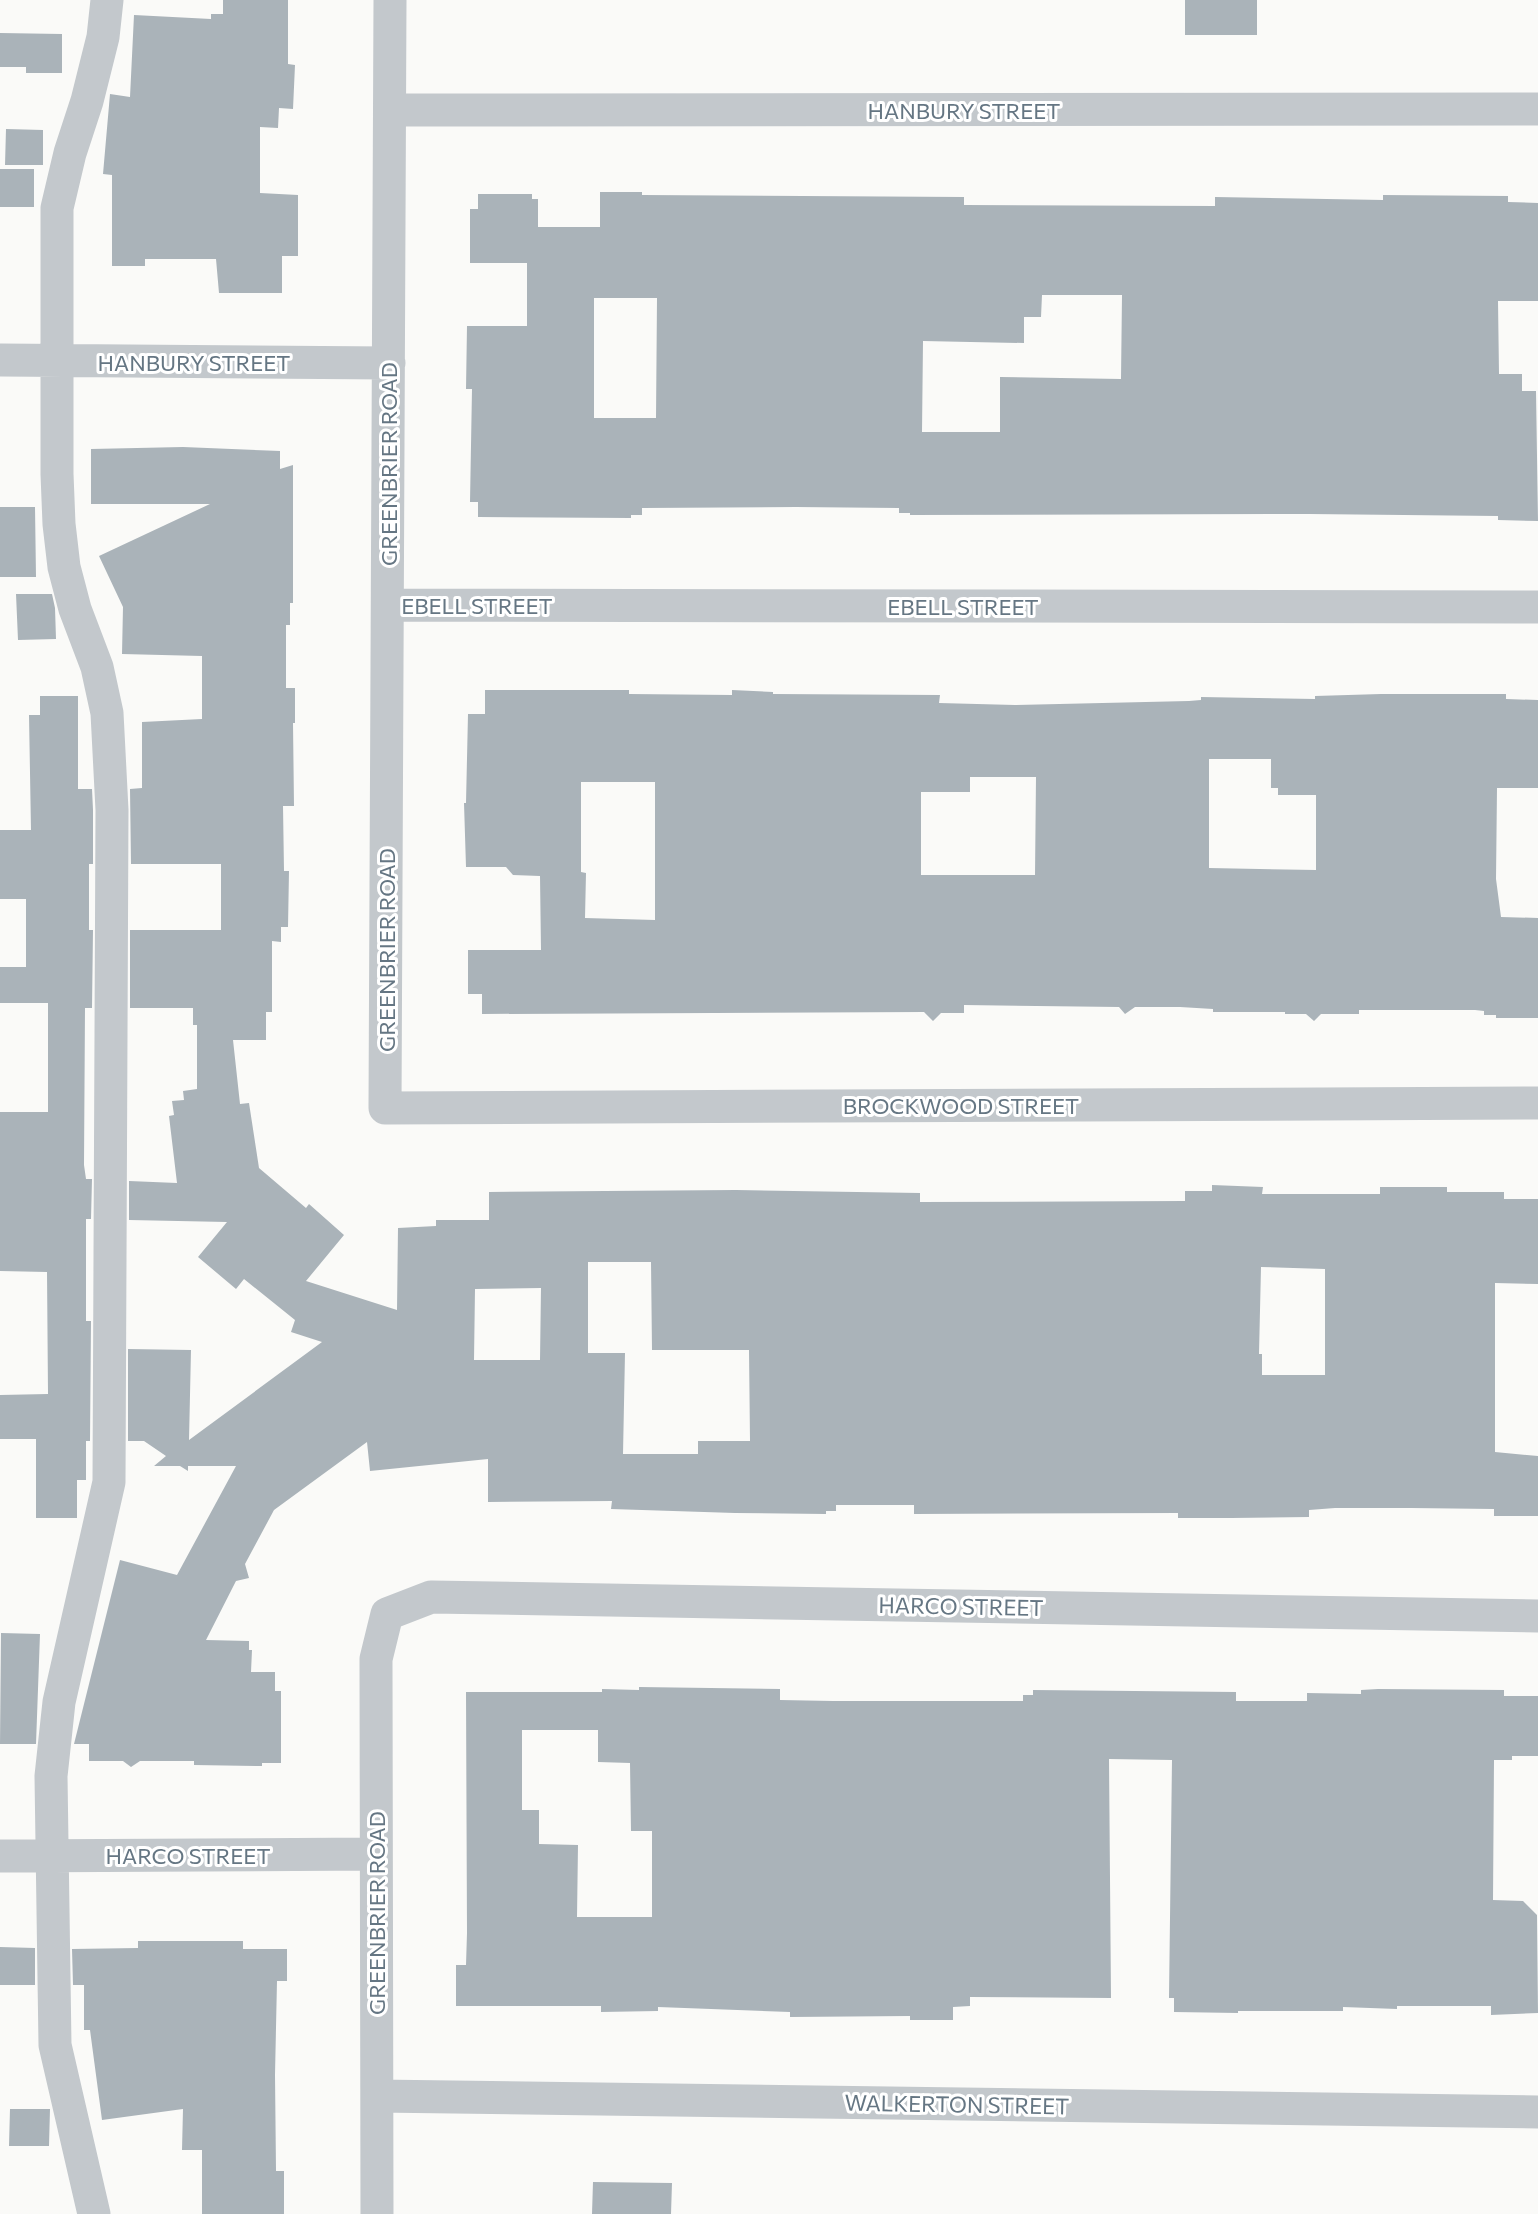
<svg xmlns="http://www.w3.org/2000/svg" width="1538" height="2214" viewBox="0 0 1538 2214" font-family="Commissioner,sans-serif">
<rect width="100%" height="100%" fill="#fafaf8"/>
<path fill="#aab3b9" fill-rule="evenodd" d="M223,0h65v64l7,1 -2,44 -14,-1 -1,20 -18,-1v66l38,2v61h-16v37h-63l-3,-34h-71v7h-33v-91l-9,-1 7,-80 20,3 4,-82 77,4v-5h12z
M1185,0h72v35h-72z
M0,33l62,1v39h-36v-6h-26z
M6,129l37,1v35h-38z
M0,169h34v38h-34z
M600,192h42v3l322,2v8l251,1v-9l168,3v-5l125,1v6l30,1v98h-40l1,73h23v17h14l2,130 -40,-1v-4l-189,-2 -399,1v-2h-11v-5l-103,-1 -154,1v7h-11v3l-153,-1v-15h-8l2,-113h-6l1,-63h60v-63h-57v-54h8v-15h54v5h6v28h62zM1042,295h80l-1,84 -121,-2v55h-78l1,-91 101,2v-26h17zM594,298h63l-1,120h-62z
M183,447l97,4v18l13,-4v138h-3v22h-4v63h9v35h-2l1,83h-11l1,65h5l-1,56h-7v15l-9,-1v71h-6v28h-33l7,64 9,-1 10,65 47,40 3,-4 35,31 -38,46 91,29 1,-82 38,-2v-6h53v-28l247,-2 184,3v9l265,-1v-10h27v-6l51,2 -1,7h118v-7h67v5h57v7h34v85l-43,-1v169l43,4v60h-44v-7l-83,-1h-76l-26,2v7l-78,1h-53v-5l-264,1v-9h-78v6h-10v3l-91,-1 -124,-4 1,-8 -124,1v-43l-118,12 -3,-29 -93,68 -29,54 4,14 -13,3 -30,59 43,1v9h3l-1,22h24v19h6v72h-19v3l-68,-1v-4h-54l-9,6 -8,-6h-34v-17h-15l46,-184 57,15 59,-109h-48v5l-8,-5h-26l12,-10 -22,-15h-16v-92l63,1 -2,90 133,-98 -31,-10 4,-12 -51,-41 -8,10 -38,-32 29,-35 -98,-2v-39l48,2 -8,-67 5,-1 -2,-14 12,-1 -1,-9 14,-2v-64h-4v-17h-63v-78h91v-66h-90l-1,-75 12,-1v-66l60,-3v-63l-80,-2 1,-47 -24,-51 111,-52h-119v-55zM588,1262h63l1,88h97l1,91h-52v13h-75l2,-101h-37zM1261,1267l64,2v106h-63v-21h-3zM541,1288l-1,72h-66l1,-71z
M0,507h35l1,70h-36z
M16,594h36l3,14 1,31 -38,1z
M485,690h144v4l103,1v-5l41,2v2l167,1 -1,8 76,2 174,-4 12,-1v-3l114,2v-3l66,-2h125v5l32,1v88h-41l-1,91 5,38 37,1v100h-42v-3h-12v-4l-9,-1h-116v4h-38l-7,7 -8,-7h-21v-2h-72v-3l-33,-2h-45l-10,7 -6,-7 -155,-2v8h-23l-8,8 -9,-9 -442,2v-20h-14v-44h73l-1,-74 -27,-1 -7,-8h-40l-2,-64h2l2,-89h17zM1209,759h62v29h7v7h38v75l-107,-2zM970,777h66l-1,98h-114v-83h49zM581,782h74v138l-70,-2 1,-45 -5,-1z
M40,696h38v93h14l1,21v54h-4v66h4l-1,78h-7l-1,157 2,14h6l-1,40h-5v102h5l-1,120h-4v39h-9v38h-41v-79h-36v-44l48,-1 -1,-122 -47,-1v-159h48v-109h-48v-36h26v-68h-26v-69h31l-2,-115h11z
M1,1633l39,1 -4,110h-36z
M639,1687l141,2v11l53,1h190v-6h10v-5l203,2v9h71v-8l54,1v-4l17,-1 126,1v6h34v60h-26v4h-18l-1,140 30,1 14,14 1,98 -47,2v-9h-94v3l-54,-2v4h-105v2l-64,-1v-14h-5l3,-238 -63,-1 2,239 -141,-1v9l-17,1v13h-43v-4l-120,1v-5l-132,-5v4l-57,1v-6h-145v-41h10l1,-32 -1,-241h136v-3l37,1zM522,1730h76v32l32,1 1,68h21v86h-75l1,-72 -39,-1v-34h-17z
M138,1941h105v8h44v32h-10l-2,94 1,96h8v43h-82v-64h-20l1,-41 -81,11 -12,-90h-6v-45h-11l-1,-36 66,-1z
M0,1947l35,1v37h-35z
M10,2109h40l-1,37h-40z
M593,2182l79,1 -1,31h-79z"/>
<g fill="none" stroke-linecap="round" stroke-linejoin="round">
<path stroke="#c3c8cc" stroke-width="33" d="M390,0l-5,1108 1153,-5
M390,110l1148,-1
M0,360l389,3
M388,605l1150,2
M0,1856l376,-2
M377,2096l1161,16
M94,2214l-39,-169 -4,-269 8,-74 50,-220 3,-672 -5,-97 -10,-46 -22,-58 -11,-42 -5,-43 -2,-50v-266l13,-55 17,-52 16,-64 4,-37
M377,2214l-1,-555 11,-45 44,-17 1107,19"/>
</g>
<g text-anchor="middle" dominant-baseline="central" stroke-width="6" stroke-linejoin="round" paint-order="stroke">
<g font-size="22" fill="#657683" stroke="#fff">
<text x="964" y="110">HANBURY STREET</text>
<text x="194" y="362">HANBURY STREET</text>
<text transform="translate(388 464) rotate(-90)">GREENBRIER ROAD</text>
<text x="477" y="605">EBELL STREET</text>
<text x="963" y="606">EBELL STREET</text>
<text transform="translate(386 950) rotate(-90)">GREENBRIER ROAD</text>
<text x="961" y="1105">BROCKWOOD STREET</text>
<text transform="translate(961 1606) rotate(1)">HARCO STREET</text>
<text x="188" y="1855">HARCO STREET</text>
<text transform="translate(376 1913) rotate(-90)">GREENBRIER ROAD</text>
<text transform="translate(957 2104) rotate(1)">WALKERTON STREET</text>
</g>
</g>
</svg>
